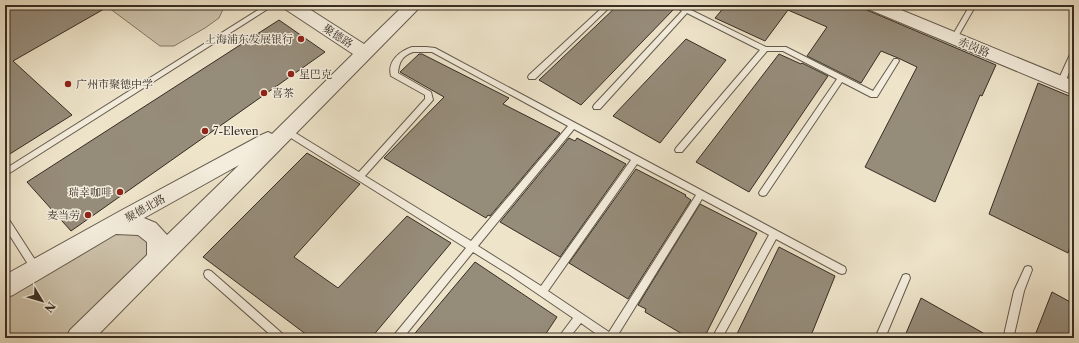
<svg xmlns="http://www.w3.org/2000/svg" width="1079" height="343" viewBox="0 0 1079 343" font-family="'Libre Caslon Text','Noto Serif SC',serif">
<rect width="100%" height="100%" fill="#eee4ca"/>
<filter id="stains"><feTurbulence type="fractalNoise" baseFrequency=".005" numOctaves="4"/><feColorMatrix values="0 0 0 0 .2 0 0 0 0 .09 0 0 0 0 .02 0 0 0 .5 -.17"/></filter>
<radialGradient id="worn" r=".72"><stop offset=".6" stop-color="#630" stop-opacity="0"/><stop offset="1" stop-color="#630" stop-opacity=".3"/></radialGradient>
<path fill="#cfc5ae" stroke="#827968" d="M105,5h120l-6,13 -14,10 -31,18h-14z
M114,231l24,1 10,7v12l-5,11 -77,76h-61v-46z"/>
<path fill="#968c7a" stroke="#362d23" d="M5,5h106l-98,56 59,54 -67,42z
M618,5h45l10,5 -92,95 -42,-25z
M726,5h129l141,60 -14,31 -2,-1 -45,107 -70,-35 52,-100 -19,-9 -17,-7 -20,32 -54,-27 20,-29 -39,-17 -23,31 -50,-23z
M279,20l46,32 -254,179 -44,-49z
M686,39l40,21 -66,83 -47,-27z
M419,54h3l87,44 -6,6 57,29 -70,83 -2,-1 -2,3 -102,-60 60,-61 -44,-25z
M779,54l22,10 1,-1 26,13 -79,116 -53,-30z
M1038,83l36,15v135l-6,20 -79,-39z
M569,138l6,3 2,-3 49,26 -66,93 -60,-35z
M307,153l53,31 -66,73 44,31 69,-72 44,27 -80,95h-60l-108,-81z
M636,169l50,26 -1,1 6,4 -63,99 -59,-36z
M700,204l57,29 -53,105h-15l-44,-26 1,-3 -8,-4z
M779,247l56,29 -25,62h-75z
M475,262l82,55 -14,21h-132z
M1052,292l22,12v34h-40z
M921,298l71,40h-88z"/>
<g fill="none" stroke-linecap="round" stroke-linejoin="round">
<g stroke="#645b4d" stroke-width="2">
<path id="service" d="M266,5h8l-269,171v-7z
M605,5h7l-77,74h-6l-1,-2 1,-2z
M673,5h8l85,42h20l87,44 21,-32h4l1,2 -22,36h-6l-29,-15 -76,113 -3,1 -3,-1 -1,-2 1,-2 77,-112 -54,-28h-16l-85,101h-6l-1,-2 1,-2 84,-98 -73,-37 -87,96h-6l-1,-2 1,-2 88,-94z
M970,5h6l-20,35h-4l-1,-2z
M412,47h14l9,1 410,219 1,3 -1,3 -3,1 -3,-1 -63,-34 -54,99h-10l57,-103 -67,-36 -86,139h-14l-21,-15 -12,15h-11l15,-20 -63,-43 -37,-23 -70,86h-11l2,-3 72,-87 -183,-115 -1,-2 4,-3 3,1 70,43 66,-73v-4l-34,-19c-4,-15 9,-25 21,-29zM413,52h19l136,74 -97,115 -106,-65 68,-76 -2,-8 -33,-19c1,-11 4,-17 15,-21zM574,129l57,31 -90,126 -63,-40zM637,164l59,31 -87,137 -61,-41z
M1072,50h2v10l-10,25h-6l-1,-2z
M5,217l3,1 31,48 1,3 -1,3 -3,1 -3,-1 -28,-44z
M1028,266l3,1 1,3 -8,21 -10,44 1,3h-10l-1,-3 10,-44 11,-24z
M208,270l3,1 73,64 2,3h-12l-69,-61 -1,-3 1,-3z
M906,274l3,1 1,3 -25,60h-10l28,-63z"/>
</g>
<g stroke="#645b4d" stroke-width="2">
<path id="tertiary" d="M283,5h20l61,39 40,-39h18l-327,333h-29l4,-8 77,-75v-13l-9,-7 -22,-1 -103,61 -8,3v-23l117,-65 139,-75 7,-3 4,2 81,-80 -68,-45zM239,165l-72,70 -11,-12 -12,-5z
M866,5h23l185,76v14l-206,-86z"/>
</g>
<use href="#service" fill="#f4eddd" fill-rule="evenodd"/>
<use href="#tertiary" fill="#f4eddd" fill-rule="evenodd"/>
</g>
<g fill="#8f2418" stroke="#f4eddd" stroke-width="1.5">
<circle cx="301" cy="39" r="4"/>
<circle cx="291" cy="74" r="4"/>
<circle cx="68" cy="84" r="4"/>
<circle cx="264" cy="93" r="4"/>
<circle cx="205" cy="131" r="4"/>
<circle cx="120" cy="192" r="4"/>
<circle cx="88" cy="215" r="4"/>
</g>
<g text-anchor="middle" dominant-baseline="central" stroke-width="3" stroke-linejoin="round" paint-order="stroke">
<g font-size="11" fill="#362d23" stroke="#f4eddd">
<text transform="translate(338 36) rotate(33)">聚德路</text>
<text transform="translate(974 47) rotate(23)">赤岗路</text>
<text transform="translate(145 208) rotate(-29)">聚德北路</text>
</g>
<g font-size="11" fill="#362d23" stroke="#f4eddd" text-anchor="start">
<text x="293" y="39" text-anchor="end">上海浦东发展银行</text>
<text x="299" y="74">星巴克</text>
<text x="76" y="84">广州市聚德中学</text>
<text x="272" y="93">喜茶</text>
<text x="213" y="131">7-Eleven</text>
<text x="112" y="192" text-anchor="end">瑞幸咖啡</text>
<text x="80" y="215" text-anchor="end">麦当劳</text>
</g>
</g>
<rect width="1079" height="343" fill="none" stroke="#eee4ca" stroke-width="20"/>
<rect x="6" y="6" width="1067" height="331" fill="none" stroke="#362d23" stroke-width="2"/>
<rect x="10" y="10" width="1059" height="323" fill="none" stroke="#362d23"/>
<g transform="translate(42 301) rotate(128)" stroke="#f4eddd" stroke-width="3" paint-order="stroke">
<path d="M0-3L7 15L0 10L-7 15Z" fill="#362d23"/>
<text y="-6" font-size="11" font-weight="bold" text-anchor="middle" fill="#362d23">N</text>
</g>
<rect width="100%" height="100%" filter="url(#stains)"/>
<rect width="100%" height="100%" fill="url(#worn)"/>
</svg>
